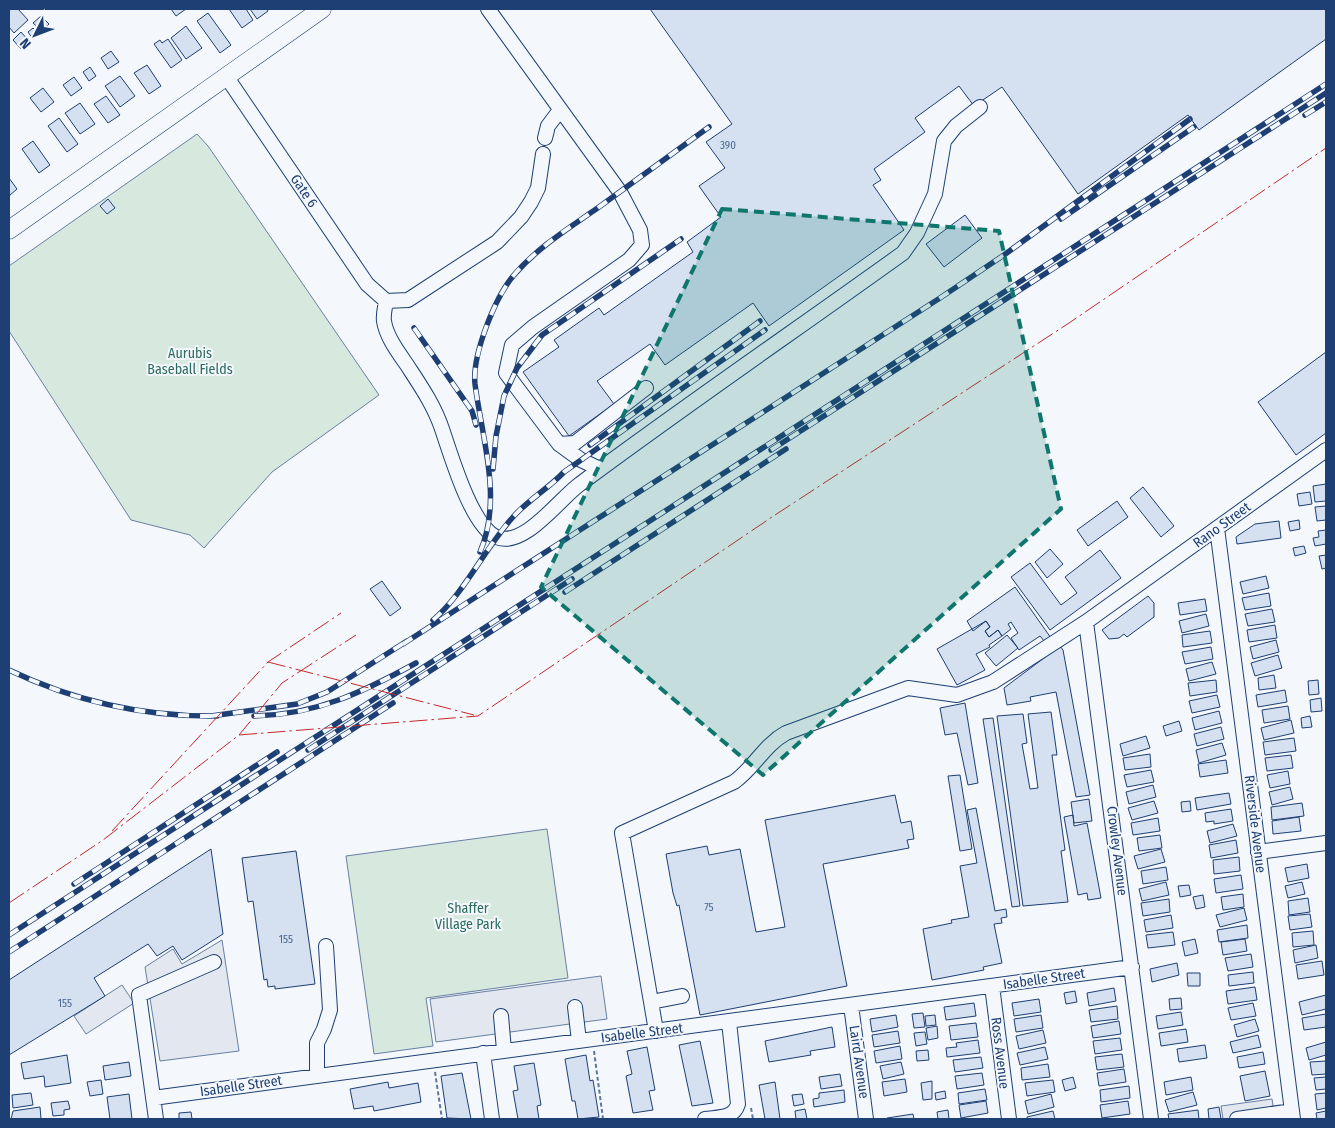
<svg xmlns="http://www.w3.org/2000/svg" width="1335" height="1128" viewBox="0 0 1335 1128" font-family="'Fira Sans Condensed',sans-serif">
<rect width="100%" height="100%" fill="#f4f7fb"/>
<path fill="#d7e8df" stroke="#687fa3" d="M197,134l11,12 171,249 -107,77 -68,76 -14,-13 -59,-15 -122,-189v-65z
M547,829l21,149 -142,20 7,48 -59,8 -28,-198z"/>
<path fill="#e3e8f0" stroke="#687fa3" d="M222,940l17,111 -79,10 -15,-94 28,-18 9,15z
M601,976l6,43 -171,23 -6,-43z
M122,985l12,18 -48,31 -12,-18z
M1272,1099l3,20h-52l-2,-13z"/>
<path fill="#d5e0f0" stroke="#1d3f73" d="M11,9h7l10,11 -14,13 -5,-6v-16z
M171,9h15l-10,7z
M229,9h17l7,11 -11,8z
M250,9h17l1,2 -11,8z
M650,9h676v30l-127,91 -11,-15 -110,79 -76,-107 -28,19 -15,-20 -44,32 10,14 -51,37 7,11 -8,5 31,45 -135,96 -16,-23 -88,62 -15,-21 -53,37 17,23 -45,32 -46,-64 36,-25 -5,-7 45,-32 5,7 89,-63 -6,-10 34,-25 -22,-31 26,-18 -19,-26 26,-18z
M208,13l23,32 -11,8 -23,-32z
M41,16l8,8 -7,7 -9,-8z
M186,26l16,22 -16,11 -15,-21z
M33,28l6,6 -6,5 -5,-7z
M21,32l8,9 -8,8 -8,-9z
M168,39l14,21 -11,8 -17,-24 6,-4 2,3z
M111,51l8,11 -11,7 -7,-11z
M147,65l14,21 -12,8 -15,-21z
M90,67l6,9 -7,5 -6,-9z
M120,76l15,20 -15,11 -15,-21z
M74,77l8,11 -11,8 -8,-11z
M43,88l11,14 -13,10 -11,-14z
M106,96l14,19 -12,8 -14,-19z
M80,103l15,21 -15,10 -15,-21z
M59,118l19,26 -11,8 -19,-26z
M33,141l17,24 -11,8 -17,-24z
M9,178l8,11 -8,7z
M108,199l7,9 -8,6 -7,-8z
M965,215l17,23 -38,29 -18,-23z
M1326,352v81l-30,22 -38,-53z
M1326,484v17l-11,1 -2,-16z
M1143,487l31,39 -13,11 -31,-39z
M1310,492l2,12 -13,2 -2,-12z
M1117,501l11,16 -40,29 -11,-16z
M1326,506v14l-9,1 -2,-14z
M1299,520l1,9 -10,2 -2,-9z
M1279,521l2,17 -44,6 -1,-7 19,-13z
M1326,530v14l-11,2 -2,-8 6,-1 -1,-6z
M1304,546l2,7 -11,3 -2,-8z
M1050,549l13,15 -16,14 -12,-16z
M1100,550l21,28 -71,52 -39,-53 19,-14 31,42 16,-12 -12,-16z
M1326,555v13l-4,1 -3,-13z
M1266,576l3,12 -26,6 -3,-12z
M382,581l19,27 -11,8 -20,-27z
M1015,587l36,51 -6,4 -5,-6 -21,14 -8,-12 7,-5 -7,-11 -3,2 3,5 -9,7 -4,-6 -9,7 -4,-6 5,-4 -4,-6 -13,10 -6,-10z
M1269,593l2,13 -26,4 -3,-12z
M1148,596l6,7v14l-27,20 -3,-3 -5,4 -10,1 -7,-9z
M1205,599l2,12 -27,4 -2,-12z
M1272,609l3,13 -27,4 -3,-12z
M1206,614l3,12 -27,7 -3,-12z
M986,621l4,6 -5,4 4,6 9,-7 4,6 -13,9 1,2 -14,7 9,16 -28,15 -20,-36z
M1275,625l2,13 -28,4 -2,-12z
M1210,631l2,12 -29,4 -1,-12z
M1007,635l11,13 -22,18 -11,-13z
M1276,640l3,12 -26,7 -3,-12z
M1060,646l3,4 27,145 -14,2 -20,-105 -26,5 1,4 -24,4 -3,-17z
M1211,647l2,12 -28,5 -3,-12z
M1278,655l4,13 -27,8 -4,-13z
M1212,662l4,12 -27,7 -3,-12z
M1274,675l2,13 -17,2 -1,-12z
M1216,680l1,12 -27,4 -2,-13z
M1318,680l1,14 -10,1 -1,-14z
M1285,690l2,12 -29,5 -2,-12z
M1217,695l3,12 -28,6 -3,-12z
M1321,698l1,13 -11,1 -1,-12z
M965,703l13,80 -10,2 -11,-52 -12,2 -5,-27z
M1288,706l2,13 -26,4 -2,-13z
M1219,711l3,12 -27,7 -3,-12z
M1051,712l6,43h-5l13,95 -4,1 7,51 -45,4 -26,-190 26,-2 4,29 -5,1 8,45 8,-1 -10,-74z
M1310,716l2,11 -10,1 -1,-10z
M993,718l27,188 -8,1 -29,-188z
M1291,720l3,13 -30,7 -3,-12z
M1179,721l3,10 -16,5 -3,-10z
M1221,727l3,12 -27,7 -3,-12z
M1146,736l4,12 -27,8 -3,-12z
M1294,738l2,13 -31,4 -2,-13z
M1222,743l4,12 -27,8 -3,-13z
M1150,754l1,13 -26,3 -2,-12z
M1291,755l2,13 -26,3 -2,-13z
M1226,760l2,13 -28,4 -2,-13z
M1151,770l3,12 -27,5 -3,-12z
M1288,771l2,13 -20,4 -3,-13z
M960,775l12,74 -12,2 -12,-75z
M1153,785l3,12 -27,7 -3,-12z
M1290,787l3,12 -21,6 -3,-13z
M1229,793l2,11 -34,6 -2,-12z
M895,795l6,28 10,-2 3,18 -7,1 2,8 -86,16 24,122 -147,29 -21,-110 -2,1 -4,-13 -7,-39 41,-8 2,9 31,-6 16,83 29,-5 -20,-107z
M1089,799l3,22 -18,2 -3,-21z
M1154,801l4,12 -26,7 -4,-12z
M1190,801l1,10 -9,1 -1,-10z
M1302,803l2,13 -32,4 -1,-13z
M976,808l19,103 11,-2 1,8 -6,1 1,5 -8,1 8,39 -19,4 1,3 -52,10 -9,-51 29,-6 -1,-3 18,-3 -9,-51 17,-3 -10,-53z
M1231,809l2,12 -19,3v-3l-8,1 -1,-9z
M1073,815l1,11 13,-3 14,75 -13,2 -1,-7 -9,2 -14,-78z
M1299,817l2,14 -28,3 -1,-13z
M1158,818l2,13 -27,4 -2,-12z
M1233,824l4,12 -27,7 -3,-12z
M1160,835l2,13 -23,3 -2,-13z
M1236,840l2,13 -27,5 -2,-13z
M211,849l12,85 -41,26 -9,-14 -16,10 -9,-12 -54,34 11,18 -96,59v-75z
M1161,849l4,13 -27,7 -4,-13z
M296,851l19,133 -40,5v-3l-7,1 -1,-8 -3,1 -11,-79 -5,1 -6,-44z
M1239,857l1,14 -26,3 -1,-14z
M1307,864l2,14 -21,4 -3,-14z
M1166,867l2,13 -25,4 -2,-13z
M1241,875l2,14 -27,4 -2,-14z
M1166,882l3,13 -27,6 -3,-12z
M1302,882l3,12 -17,4 -3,-12z
M1189,885l2,10 -11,2 -2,-11z
M1243,894l1,13 -21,3 -2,-13z
M1203,895l2,12 -9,2 -3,-12z
M1308,898l2,14 -21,3 -1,-14z
M1169,899l1,13 -27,4 -2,-13z
M1244,908l3,12 -27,7 -4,-12z
M1310,914l2,13 -22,3 -2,-14z
M1171,915l2,13 -27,4 -2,-12z
M1247,925l1,13 -29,4 -2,-12z
M1313,931l1,14 -21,2 -1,-14z
M1173,932l2,13 -27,3 -2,-13z
M1195,939l3,14 -13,3 -3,-14z
M1245,939l2,12 -24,4 -2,-13z
M1316,945l2,13 -23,5 -2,-13z
M1251,954l2,13 -25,4 -3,-13z
M1322,961l2,14 -26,4 -2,-14z
M1177,963l2,12 -27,7 -2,-13z
M1253,972l1,11 -25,3 -1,-11z
M1187,973h13v13h-12z
M1255,987l2,13 -29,4 -2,-13z
M1114,988l2,13 -27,5 -2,-13z
M1075,991l2,11 -11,2 -2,-11z
M1326,995v14l-24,6 -3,-13z
M1181,998l1,11 -12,1 -1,-11z
M1039,999l2,13 -27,4 -2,-13z
M974,1003l2,13 -30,4 -2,-13z
M1253,1003l3,13 -25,4 -3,-12z
M1117,1006l1,13 -27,3 -2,-12z
M1181,1012l2,13 -25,4 -2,-13z
M923,1013l2,14 -11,1 -2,-14z
M1326,1014v13l-22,3 -2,-12z
M896,1015l2,12 -26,5 -2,-13z
M935,1015l1,10 -10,1 -1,-10z
M1041,1015l2,13 -27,4 -2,-13z
M1255,1019l4,12 -22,6 -3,-12z
M1119,1021l2,13 -28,4 -2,-12z
M976,1023l2,14 -27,3 -2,-14z
M937,1026l1,12 -10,2 -2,-12z
M832,1027l3,20 -25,4 1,4 -42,7 -4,-21z
M1186,1029l2,13 -27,4 -2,-13z
M1043,1030l3,13 -27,6 -3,-13z
M898,1031l2,12 -26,4 -2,-12z
M925,1032l2,12 -11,2 -2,-13z
M1258,1035l3,12 -28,6 -3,-11z
M1120,1038l2,12 -27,4 -2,-13z
M978,1040l2,13 -33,4 -1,-9 11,-1 -1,-4z
M700,1041l13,62 -21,3 -13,-61z
M1326,1042v13l-17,5 -3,-12z
M1205,1045l2,13 -28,4 -2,-13z
M900,1046l2,13 -26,4 -2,-12z
M647,1047l8,43 -6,1 4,19 -20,3 -7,-37 6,-2 -5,-23z
M1045,1047l3,12 -28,6 -3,-12z
M928,1050l1,10 -12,1 -1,-10z
M1263,1052l2,12 -26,4 -2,-11z
M1122,1054l2,13 -27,3 -2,-13z
M67,1055l4,28 -26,4 -1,-11 -20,3 -3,-16z
M586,1055l4,26 3,-1 6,37 -21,2 -3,-18h-3l-7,-42z
M981,1057l2,11 -28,4 -2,-12z
M1326,1061v13l-14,1 -2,-13z
M129,1062l2,14 -26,4 -2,-14z
M901,1062l3,12 -21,5 -3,-13z
M534,1063l7,42 -4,1 2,13h-21l-5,-28 5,-1 -4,-24z
M1048,1064l2,13 -28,3 -1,-12z
M1124,1069l2,13 -27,4 -2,-13z
M1265,1071l5,25 -25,5 -5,-25z
M462,1073l9,46 -24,-1 -6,-42z
M982,1073l2,12 -27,4 -2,-13z
M840,1074l2,12 -21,3 -2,-12z
M1073,1077l3,11 -11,3 -3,-11z
M1191,1077l2,13 -27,5 -2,-13z
M1326,1077v12l-10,1 -2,-12z
M905,1079l2,13 -23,4 -2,-14z
M101,1080l2,14 -13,2 -3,-14z
M1053,1080l2,12 -28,4 -2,-13z
M932,1081v18l-9,1 -2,-17z
M388,1082l1,6 29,-5 3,19 -47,9 -1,-5 -19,3 -4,-20z
M775,1082l5,37h-15l-6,-34z
M1129,1086l1,12 -29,4 -1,-12z
M985,1089l2,11 -28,4 -1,-11z
M844,1090l1,12 -31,5 -1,-8 6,-1v-5z
M945,1091l1,7 -10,2 -1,-7z
M1193,1092l4,13 -28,7 -4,-12z
M31,1093l2,12 -20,3 -1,-13z
M1326,1093v15l-9,2 -2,-16z
M129,1094l3,25h-22l-3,-22z
M802,1094l2,10 -10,2 -2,-11z
M1051,1094l3,13 -26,7 -3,-13z
M68,1101l2,8 -6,1v5l-11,1 -2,-13z
M986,1101l2,12 -27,5 -2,-13z
M1128,1101l2,13 -28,4 -2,-13z
M40,1107l1,12h-30l2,-8z
M1219,1107l2,12h-12l-1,-10z
M805,1109l2,10h-11l-1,-8z
M948,1110l1,9h-11l-1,-7z
M1198,1110l1,9h-30l-1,-5z
M1053,1111l2,8h-28v-2z
M1326,1111v8h-9l-1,-6z
M191,1112l1,7h-13v-6z
M913,1114l1,5h-27v-1z"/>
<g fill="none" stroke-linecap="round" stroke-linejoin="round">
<g stroke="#1d3f73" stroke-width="16">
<path id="minor" d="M488,9l132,183 20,38 2,15 -13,15 -96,67 -21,18 -6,28 53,71 16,-1 71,-55
M226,76l141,208 19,17 22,-1 89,-58 24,-25 10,-15 7,-14 5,-34
M545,138l3,-12 12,-16
M386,301c-1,7 -3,14 -2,20 2,15 14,31 23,44 13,20 27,40 35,64 9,26 29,96 54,108 28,12 64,-39 84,-53 106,-79 216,-154 323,-231l14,-20 18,-39 9,-53 12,-15 24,-19
M559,444l22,16 19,9
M1217,528l76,591
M1086,622l65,497
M1258,852l68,-9
M992,986l17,133
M651,1002l31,-6
M851,1005l15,114
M575,1007l4,34
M501,1016l3,34
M656,1031l-34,-198 112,-51c20,-14 30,-37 52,-49l122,-45 49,7 36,-13 93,-60 240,-172
M483,1053l9,66
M317,1075v-32l7,-14 6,-19 -4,-64
M153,1098l979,-131
M156,1119l-17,-124 75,-33
M705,1119c13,-2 29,0 33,-15l-9,-82
M1237,1119l55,-8"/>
</g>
<g stroke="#1d3f73" stroke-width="19">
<path id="major" d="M9,230l313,-221"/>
</g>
<path stroke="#5e769c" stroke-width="2" stroke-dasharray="4 2.5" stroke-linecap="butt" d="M594,1051l9,68
M435,1072l7,47
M751,1108l2,11"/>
<use href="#minor" stroke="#f4f7fb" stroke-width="14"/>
<use href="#major" stroke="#f4f7fb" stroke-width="18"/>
<g stroke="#1d3f73" stroke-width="5.5">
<path id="rail" d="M1305,115l21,-13
M1061,219l133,-92
M414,328l58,83 4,14
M590,445l170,-124
M771,450l555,-357
M493,469l3,-33 8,-40 13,-28 25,-33 139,-96
M480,552c23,-53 2,-113 -5,-168 -3,-29 20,-87 39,-109 24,-28 55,-47 85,-68 37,-27 73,-53 110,-80
M565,592l221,-143
M433,620c30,-25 52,-72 80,-103 15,-17 36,-29 51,-45l201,-142
M403,644l537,-346 64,-43 186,-136
M9,670c65,31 135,47 208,46
M211,716l86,-12 30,-12 80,-51
M254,716c62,-1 109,-24 162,-53
M308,750l264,-171
M74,884l203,-132
M9,935l1317,-851
M9,952l384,-249"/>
</g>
<use href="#rail" stroke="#f4f7fb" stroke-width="4" stroke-dasharray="11" stroke-linecap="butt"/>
<path stroke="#c62828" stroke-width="1" stroke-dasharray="18 4 2.5 4" stroke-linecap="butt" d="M268,662l206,53
M239,735l43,-52 74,-48
M112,831l156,-169 73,-49
M9,903l94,-63 136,-105 239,-19 294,-199 297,-194 257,-175"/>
</g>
<path fill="#0f766e" fill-opacity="0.2" stroke="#0f766e" stroke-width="4" stroke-dasharray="10 6" stroke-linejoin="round" d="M722,209l277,22 62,278 -298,266 -222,-188z"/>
<g text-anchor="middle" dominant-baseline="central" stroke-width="4" stroke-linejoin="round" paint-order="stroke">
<g font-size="11" fill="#4b6792">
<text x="728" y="145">390</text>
<text x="709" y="907">75</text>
<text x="286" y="939">155</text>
<text x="65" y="1003">155</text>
</g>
<g font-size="14" fill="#1d3f73" stroke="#f4f7fb">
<text transform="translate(304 191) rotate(56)">Gate 6</text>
<text transform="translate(1222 525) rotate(-36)">Rano Street</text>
<text transform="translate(1255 824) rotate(83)">Riverside Avenue</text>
<text transform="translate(1117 851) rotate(83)">Crowley Avenue</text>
<text transform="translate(1044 979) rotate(-8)">Isabelle Street</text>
<text transform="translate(642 1033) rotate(-7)">Isabelle Street</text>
<text transform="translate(1000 1053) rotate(83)">Ross Avenue</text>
<text transform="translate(859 1062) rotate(82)">Laird Avenue</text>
<text transform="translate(241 1086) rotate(-8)">Isabelle Street</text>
</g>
<g font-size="14" fill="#2c6c60" stroke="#f4f7fb">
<text x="190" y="353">Aurubis<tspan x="190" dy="16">Baseball Fields</tspan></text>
<text x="468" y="908">Shaffer<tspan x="468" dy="16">Village Park</tspan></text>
</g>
</g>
<rect width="1335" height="1128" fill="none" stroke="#1d3f73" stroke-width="20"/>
<g transform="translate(35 35) rotate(228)" stroke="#f4f7fb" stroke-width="4" paint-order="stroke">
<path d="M0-4L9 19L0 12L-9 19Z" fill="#1d3f73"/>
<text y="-8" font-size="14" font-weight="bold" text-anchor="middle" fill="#1d3f73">N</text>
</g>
</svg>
